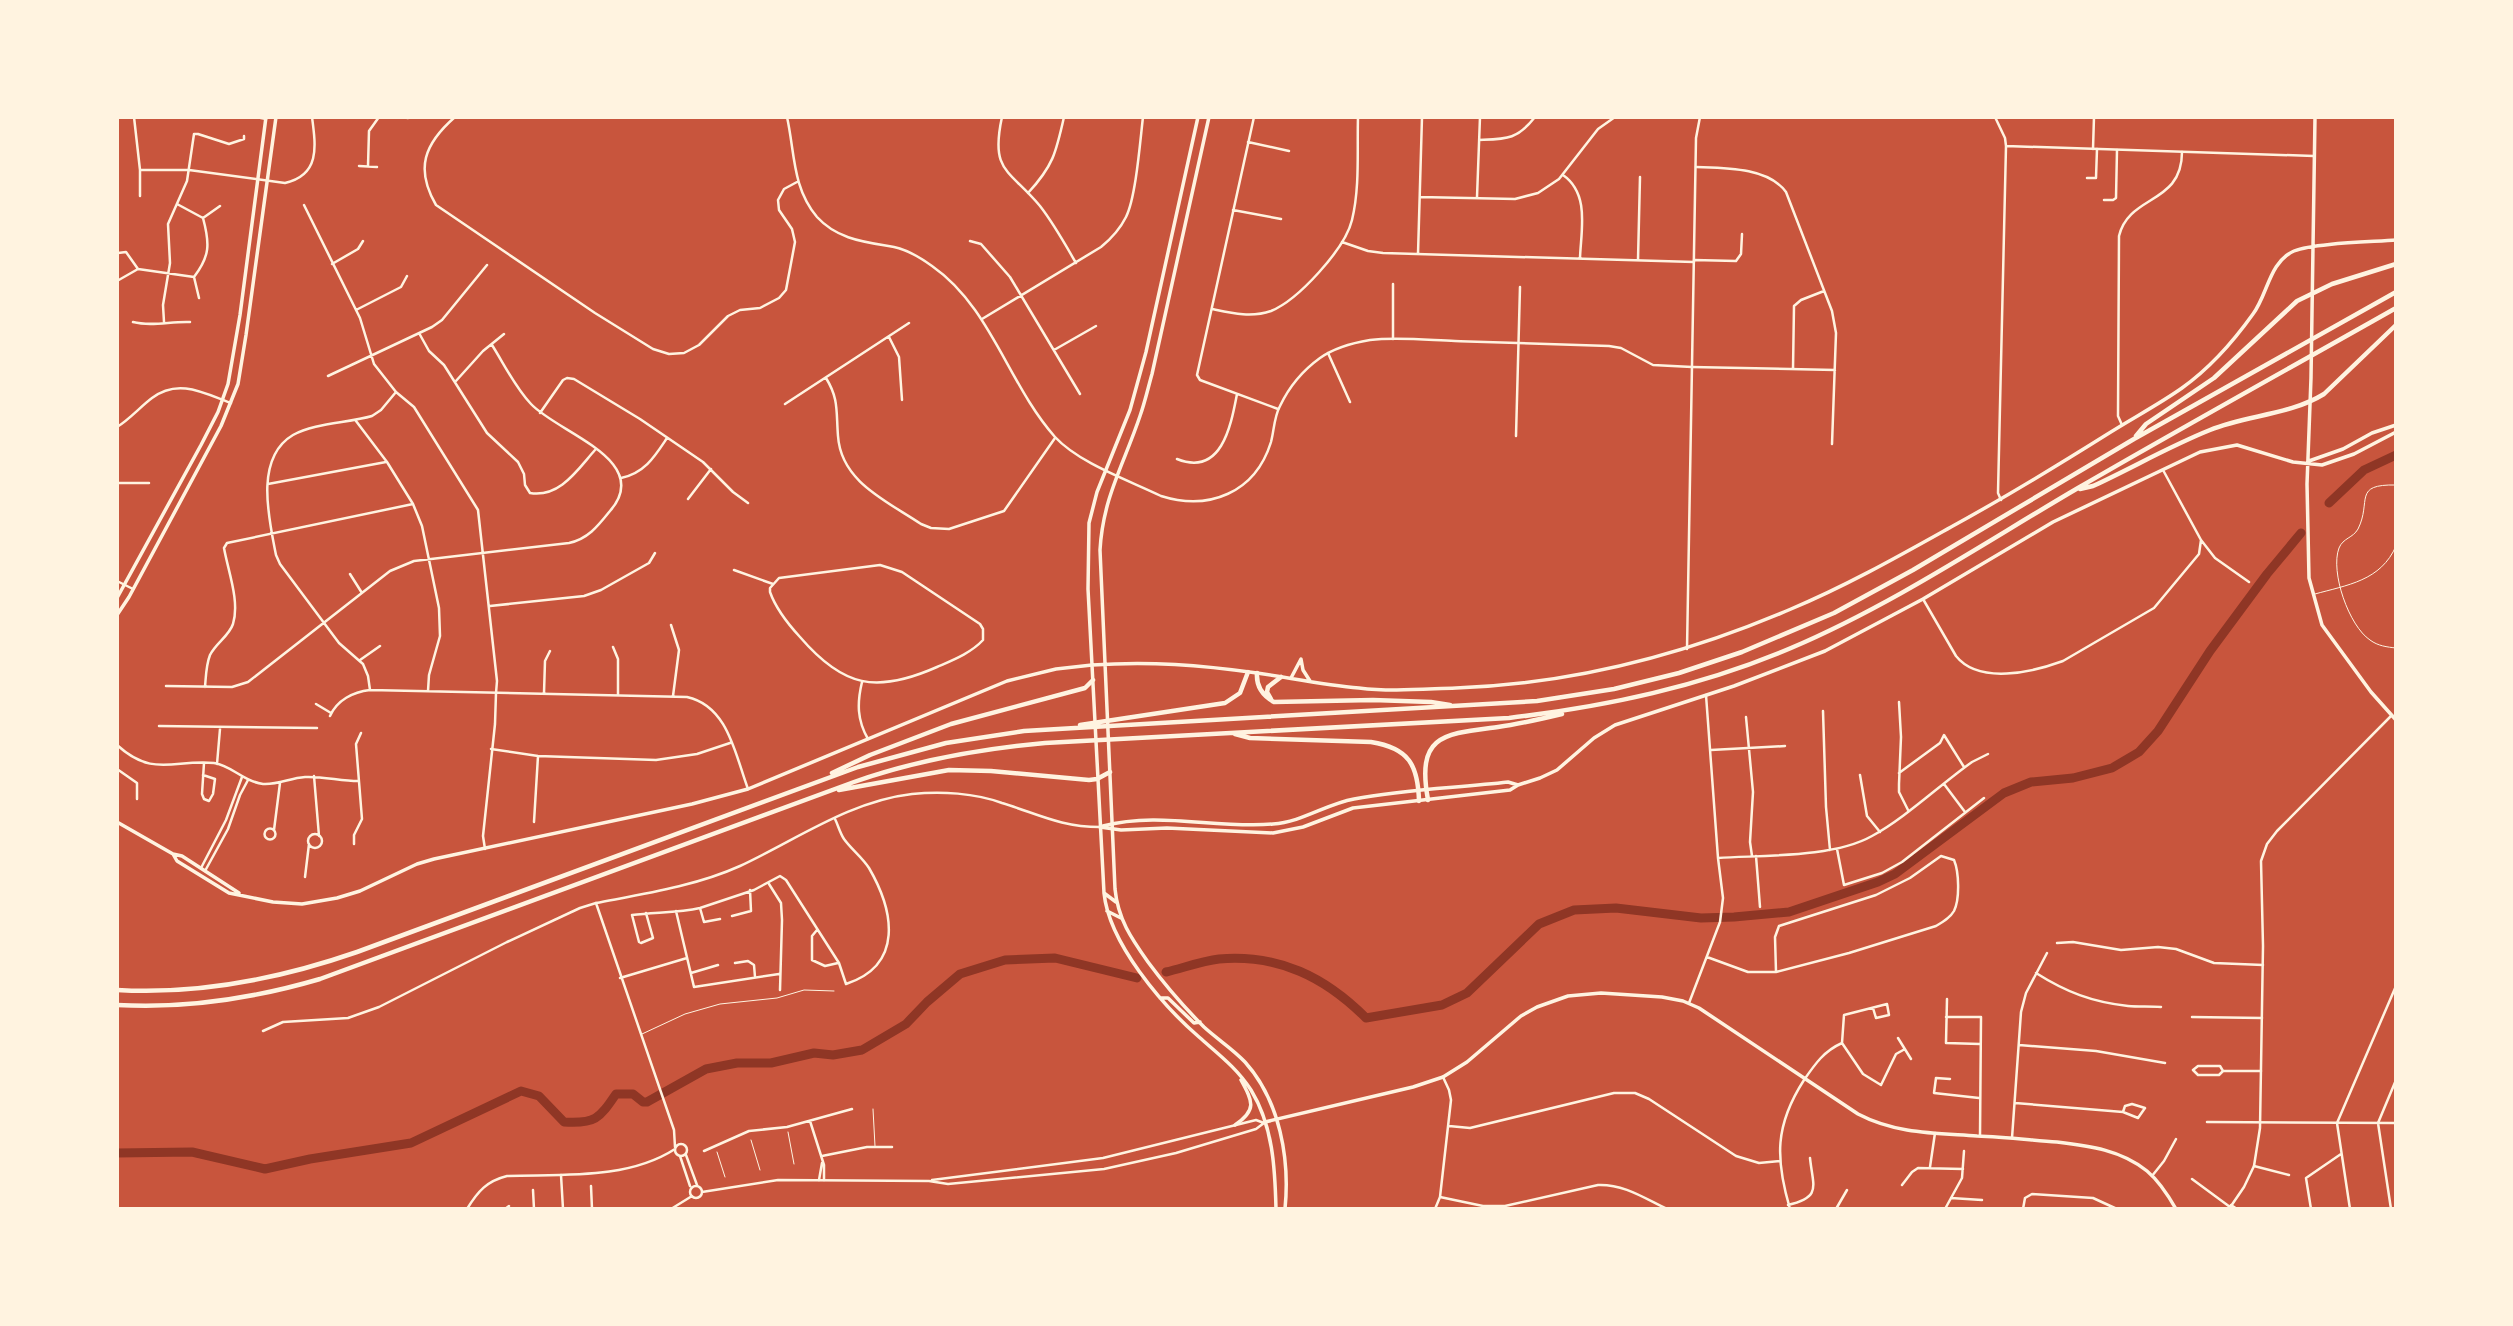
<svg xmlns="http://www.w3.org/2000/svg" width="2513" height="1326" viewBox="0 0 2513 1326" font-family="Manrope,sans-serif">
<rect width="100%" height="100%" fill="#c8553d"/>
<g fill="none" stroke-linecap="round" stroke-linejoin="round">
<path stroke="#8f3625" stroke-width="9" d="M2329,503l35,-33 32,-15
M1166,972c17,-4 36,-11 53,-13 60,-5 106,18 147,59l76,-13 25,-12 72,-69 35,-14 42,-2 85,10 33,-1 55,-5 89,-30 17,-8 109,-81 27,-11 42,-4 39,-10 27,-16 19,-21 52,-80 57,-77 34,-41
M117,1153l75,-1 73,17 45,-10 101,-16 110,-52 18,5 25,26c31,2 35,-3 52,-28h17l10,8h4l59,-33 31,-6h34l43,-10 19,2 29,-5 44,-26 21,-22 33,-28 45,-14 50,-2 82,20"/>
<path stroke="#fff3e0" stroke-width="1" d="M2396,485c-44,-1 -24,16 -38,44 -5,9 -15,9 -19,19 -9,24 10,78 31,92 8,6 17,7 26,8
M2315,594c32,-9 66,-13 81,-48
M2395,606h1
M642,1034l43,-20 35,-10 57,-6 27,-8 30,1
M873,1109l2,37
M788,1132l6,32
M751,1140l9,30
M717,1152l8,25"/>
<path stroke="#fff3e0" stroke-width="2.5" d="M134,117l6,53v26
M256,117l10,2
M401,117l7,1
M1002,117c-12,55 7,52 38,89 14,18 25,38 36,57
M1254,117l-57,258 3,5 78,29
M1479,140c27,-1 38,0 56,-23
M1248,142l41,9
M2093,149l1,-32
M359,166l18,1
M368,166l1,-35 10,-14
M1696,167c27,1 72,0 90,25l46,119 4,22 -4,111
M140,170h49l96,13c35,-8 31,-36 27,-66
M1563,175c27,19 18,55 17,83
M2087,178h9l1,-29
M1028,193c25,-27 28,-40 36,-76
M1420,197l95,2 23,-6 21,-14 39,-50 17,-12
M1477,197l3,-80
M2104,200h9l3,-2 1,-48
M304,205l56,113 14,46 22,28 18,15 64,103 19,171 -1,12
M1233,210l48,9
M203,218l17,-12
M970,241l11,3 29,33 70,117
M1342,242l26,9 15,2 311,9
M1418,254l4,-137
M117,256l1,-3 8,-1 12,17
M1638,260l2,-83
M1694,260l42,1 5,-7 1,-20
M332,264l26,-15 5,-8
M194,277l5,21
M117,281l21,-12 56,8c16,-21 16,-33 9,-59l-26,-14
M1212,309c19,4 39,9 59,2 27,-11 74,-62 81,-91 8,-33 5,-69 6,-103
M356,310l45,-23 6,-11
M982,319l119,-72c11,-9 19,-18 25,-30 10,-20 14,-75 17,-100
M133,322c19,5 38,-1 57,0
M164,322l-1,-17 7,-42 -2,-39 19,-43 7,-47h4l31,10 15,-5v-3
M419,333l10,18 15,14 43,68 31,29 6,12 1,11 5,8c30,5 48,-24 65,-43
M889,337l10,20 3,43
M1393,339v-55
M1054,350l42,-24
M1328,353l22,49
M1692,367l143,3
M1793,369l1,-63 7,-6 23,-9
M328,376l104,-49 10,-7 45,-55
M826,378c13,21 10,33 12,58 3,46 49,65 83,88l10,4 18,1 55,-18 51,-73
M455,382l28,-31 21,-17
M785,404l124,-81
M540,413l23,-33 4,-2 7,1 66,40 63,43 30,30 15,11
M356,421l31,41 26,42 9,22 17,82 1,28 -11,39 -1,16
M2122,425l-4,-9 1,-180c10,-42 63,-31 63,-84
M117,427c13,-8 23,-20 35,-29 26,-20 52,-5 79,5
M1516,436l4,-149
M1177,459c45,18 54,-34 60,-65
M621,478c24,-5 34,-22 46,-40
M117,483h32
M268,484l118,-22
M688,499l23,-30
M2201,540l14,18 34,24
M880,565l22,7 78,52 3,5v11c-12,13 -30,20 -46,27 -61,27 -94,20 -137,-30 -12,-13 -24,-28 -30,-45v-4l9,-10z
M734,570l39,14
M350,574l12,19
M117,581l16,8
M1923,599l33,57c23,29 77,16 107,5l91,-53 45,-54 2,-14 -38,-70
M490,606l94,-10 17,-6 48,-27 6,-10
M671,625l8,25 -6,46
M613,647l5,12v36
M360,660l20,-14
M862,682c-5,21 -5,38 6,57
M166,686l66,1 16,-5 142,-111 24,-10 155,-18c19,-4 29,-17 41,-32 44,-51 -52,-78 -79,-107 -16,-17 -27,-40 -39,-59
M205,687c1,-11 1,-22 5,-32 6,-12 19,-19 23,-31 7,-23 -5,-53 -9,-76l3,-5 186,-39
M370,690l-2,-14 -5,-12 -24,-21 -59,-79 -4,-9c-7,-36 -22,-97 17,-120 21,-12 55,-12 79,-19l9,-6 15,-18
M544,693l1,-32 5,-10
M1899,702l2,35 -2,47v8l9,18
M316,704l15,9
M1823,711l3,96 4,43
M330,716c7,-16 23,-24 40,-26l317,7c41,9 48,57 61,92
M1746,717l7,75 -3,50 2,14
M159,726l158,2
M117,745c36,33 57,14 97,18 17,2 30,19 49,21 15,1 27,-6 42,-7 17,-1 36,4 53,4
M491,749l47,7 118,4 41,-6 33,-11
M1711,750l74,-4
M217,764l3,-35
M117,769l20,14v16
M1899,773l41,-30 4,-8 20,32
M203,775l12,4 -2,15 -4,7 -5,-2 -2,-5 2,-31
M1860,775l7,41 13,16
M314,776l5,60
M1944,784l21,28
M534,822l4,-66
M264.5 834a5.5 5.5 0 1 1 11 0a5.5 5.5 0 1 1-11 0Z
M274,830l6,-47
M308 841a7 7 0 1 1 14 0a7 7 0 1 1-14 0Z
M354,844v-9l8,-16 -6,-75 5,-11
M1837,849l7,36 38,-12 20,-11 82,-64
M1756,856l4,51
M1718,858c45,-3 115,0 154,-22 32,-17 69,-52 100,-74l16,-8
M305,877l4,-33
M769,884l12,19 1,17 -2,70
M700,908l4,14 16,-3
M676,911l18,76 85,-13
M646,913l7,25 -12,5 -2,-1 -7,-27c23,-3 46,-2 68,-7l54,-18 26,-14 6,4 53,83 7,21c58,-19 48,-73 23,-116 -7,-11 -18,-19 -25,-29 -4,-6 -6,-14 -9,-20
M732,916l19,-5 -1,-21
M817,930l-5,6v24l13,6 13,-3
M2057,943l16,-1 48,8 37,-3 18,2 38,14 49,2
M1707,957l41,15h28l73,-19 87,-27c7,-4 14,-8 18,-15 6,-12 5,-39 0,-51l-13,-4 -31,22 -34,17 -97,31 -4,11 1,35
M735,963l13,-2 6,4 1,12
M691,973l27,-8
M2036,973c30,19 56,29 92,33 11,1 22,0 33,1
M620,978l67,-20
M1947,999l-1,44 34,1
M1689,1003l31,-81 3,-24 -5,-40 -12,-163
M1946,1017h35l-1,119
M2192,1017l70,1
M263,1031l20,-9 65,-4 31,-11 128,-65 73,-34 16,-5
M1898,1038l13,21
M1842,1043l2,-28 43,-11 2,11 -13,3 -3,-10
M1842,1043l21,31 18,11 15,-31 9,-5
M2019,1045l77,6 69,12
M2193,1070l5,5h21l4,-4h38
M2193,1070l5,-4h22l3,5
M1950,1079l-14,-1 -2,15 45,5
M2015,1103l108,9 15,6 7,-10 -13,-4 -7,2 -2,6
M810,1121l14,44v15
M2207,1122l189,1
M1449,1126l21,2 144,-35h21l14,6 87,57 23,7 21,-2
M2012,1138l9,-126 5,-19 21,-40
M704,1151l45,-20 38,-4 65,-18
M822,1156l45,-9h25
M2254,1166l35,9
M1930,1167l5,-34
M561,1175l2,34
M2152,1176l12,-15 12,-22
M2192,1179l38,28
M819,1180l3,-17
M1902,1185l10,-13 6,-4 45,1
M591,1186l1,23
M533,1190l1,19
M1440,1197l43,9h22l93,-21c26,-1 46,13 69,24
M1951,1198l31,2
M1788,1205c34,-8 25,-18 22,-47
M2231,1205l6,4
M505,1209l4,-3
M1435,1209l5,-12 11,-97 -2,-10 -6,-13
M1790,1209c-15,-51 -15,-84 14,-129 11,-16 20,-29 38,-37
M1836,1209l11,-19
M1945,1209l17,-31 2,-27
M2023,1209l2,-11 7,-4 61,4 24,11
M2311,1209l-5,-31 35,-24
M2350,1209l-13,-86 59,-137
M2391,1209l-13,-86 18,-43"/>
<path stroke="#fff3e0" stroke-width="2.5" d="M455,117c-31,27 -40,52 -19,88l159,108 58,36 16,5 15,-1 15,-8 29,-29 12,-6 20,-2 19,-10 7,-8 9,-48 -3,-13 -13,-19 -1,-10 6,-11 13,-7
M787,117c8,36 5,70 30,100 21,23 49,25 77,30 14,3 27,11 38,19 59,41 76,118 123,171 24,26 73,43 106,59 48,15 94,-3 110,-54 3,-11 3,-25 9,-36 9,-19 22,-35 40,-48 14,-10 32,-15 50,-18 27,-3 57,0 85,1 51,2 102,3 154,5l12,2 32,17 39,2
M1995,117l10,21 1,8 -8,347 3,7
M2006,146l308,10
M1687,649l9,-511 4,-21
M485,849l-2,-13 12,-112 1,-31
M201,868l25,-48 16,-43
M205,871l23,-42 12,-34 8,-15
M675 1150a6 6 0 1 1 12 0a6 6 0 1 1-12 0Z
M675,1147l-1,-17 -78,-227c47,-9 100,-17 144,-37 56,-26 110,-65 172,-72 29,-3 63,-1 90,9 36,11 59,24 98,24
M686,1155l11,30
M680,1156l10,30
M932,1180l171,-22 153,-38 8,3
M690 1192a6 6 0 1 1 12 0a6 6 0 1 1-12 0Z
M702,1192l76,-12 151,1 19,3 156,-15 72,-16 80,-24 8,-6
M467,1209c11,-18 20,-28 40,-33 55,-2 120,4 168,-27
M671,1209l21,-13
M2229,1209l15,-22 10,-21 6,-38 3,-182 -2,-85 6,-17 10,-13 114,-115"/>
<path stroke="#fff3e0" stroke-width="3.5" d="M2315,117l-4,261 -4,106 2,94 13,47 49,67 25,28
M2309,461l34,-12 29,-16 24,-8
M117,598l84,-153 17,-33 10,-28 12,-69 26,-198
M117,615l12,-18 92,-171 17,-42 8,-49 30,-218
M1257,673c34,5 68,12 102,15 32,4 65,1 97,0 117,-4 228,-33 335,-79 55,-23 108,-53 160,-82 53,-29 104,-60 155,-92 25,-16 52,-30 76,-47 28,-20 51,-46 71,-74 15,-20 16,-52 41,-63 20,-8 77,-9 102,-11
M1291,678l10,-19 2,11 7,11
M117,822l56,32 9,2 57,37
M1103,826c56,-15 113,3 170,-2 29,-2 53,-20 81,-25 50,-10 103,-11 154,-17l10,3
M1100,827l21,3 46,-2 106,5 30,-6 50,-19 157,-18 8,-5 22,-7 17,-8 37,-32 21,-13 119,-39 91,-35 98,-52 130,-77 147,-70 37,-7 56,17 29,3 32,-11 42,-22
M173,854l4,7 52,32 44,9 29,2 35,-6 23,-7 57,-27 17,-5 258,-55 56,-15 259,-108 49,-12 36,-4
M1265,1122l148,-35 30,-10 24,-15 54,-46 16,-9 31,-11 33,-3 61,4 21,4 16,7 159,106c38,20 78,19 119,22 27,1 53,4 80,6 33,4 64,8 90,29 12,10 21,24 29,38"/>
<path stroke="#fff3e0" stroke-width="3.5" d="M1198,117l-52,235 -16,58 -33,82 -8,31 -1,66 16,304c5,50 58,112 95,144 19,17 38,31 52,53 22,36 24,78 25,119
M1209,117l-57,257c-4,14 -7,28 -12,42 -16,48 -37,81 -40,134l15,339c3,30 16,49 33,73 17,23 35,44 56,65 13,12 29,22 41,35 35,39 45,97 40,147
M1092,665c58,-4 108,0 165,8
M1104,893l12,9
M1107,911l14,7
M1160,998h8l26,25 6,-1
M1235,1125c22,-15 18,-23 6,-45"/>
<path stroke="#fff3e0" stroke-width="4.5" d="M2136,436l10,-12 68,-46 83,-77 35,-17 64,-20
M2080,489l13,-3c39,-18 77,-40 117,-56 37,-15 80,-15 114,-36l72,-69
M1257,673c-1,14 6,23 17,29l99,-2 58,2 19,3
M1271,699l-4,-7 1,-5 13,-10
M1080,725l145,-22 15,-10 8,-21
M1235,734l15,4 121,4c38,6 47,23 48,59
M832,773l38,-18 81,-31 134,-36 8,-8
M839,790l110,-20 42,1 98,9 8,-1 13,-7
M1428,800c-12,-66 16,-66 70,-73 22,-3 43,-8 64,-13
M117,990c83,5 162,-11 240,-38l501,-185 88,-24 78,-12 513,-30 77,-12 65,-16 63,-21 92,-39 79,-43 221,-131 262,-147
M117,1005c69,4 138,-7 203,-26l534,-197c62,-22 126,-33 191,-39l464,-25c99,-12 190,-31 282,-70 101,-43 193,-105 287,-160 105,-61 212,-120 318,-180"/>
</g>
<rect width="2513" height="1326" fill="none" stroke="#fff3e0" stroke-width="238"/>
</svg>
